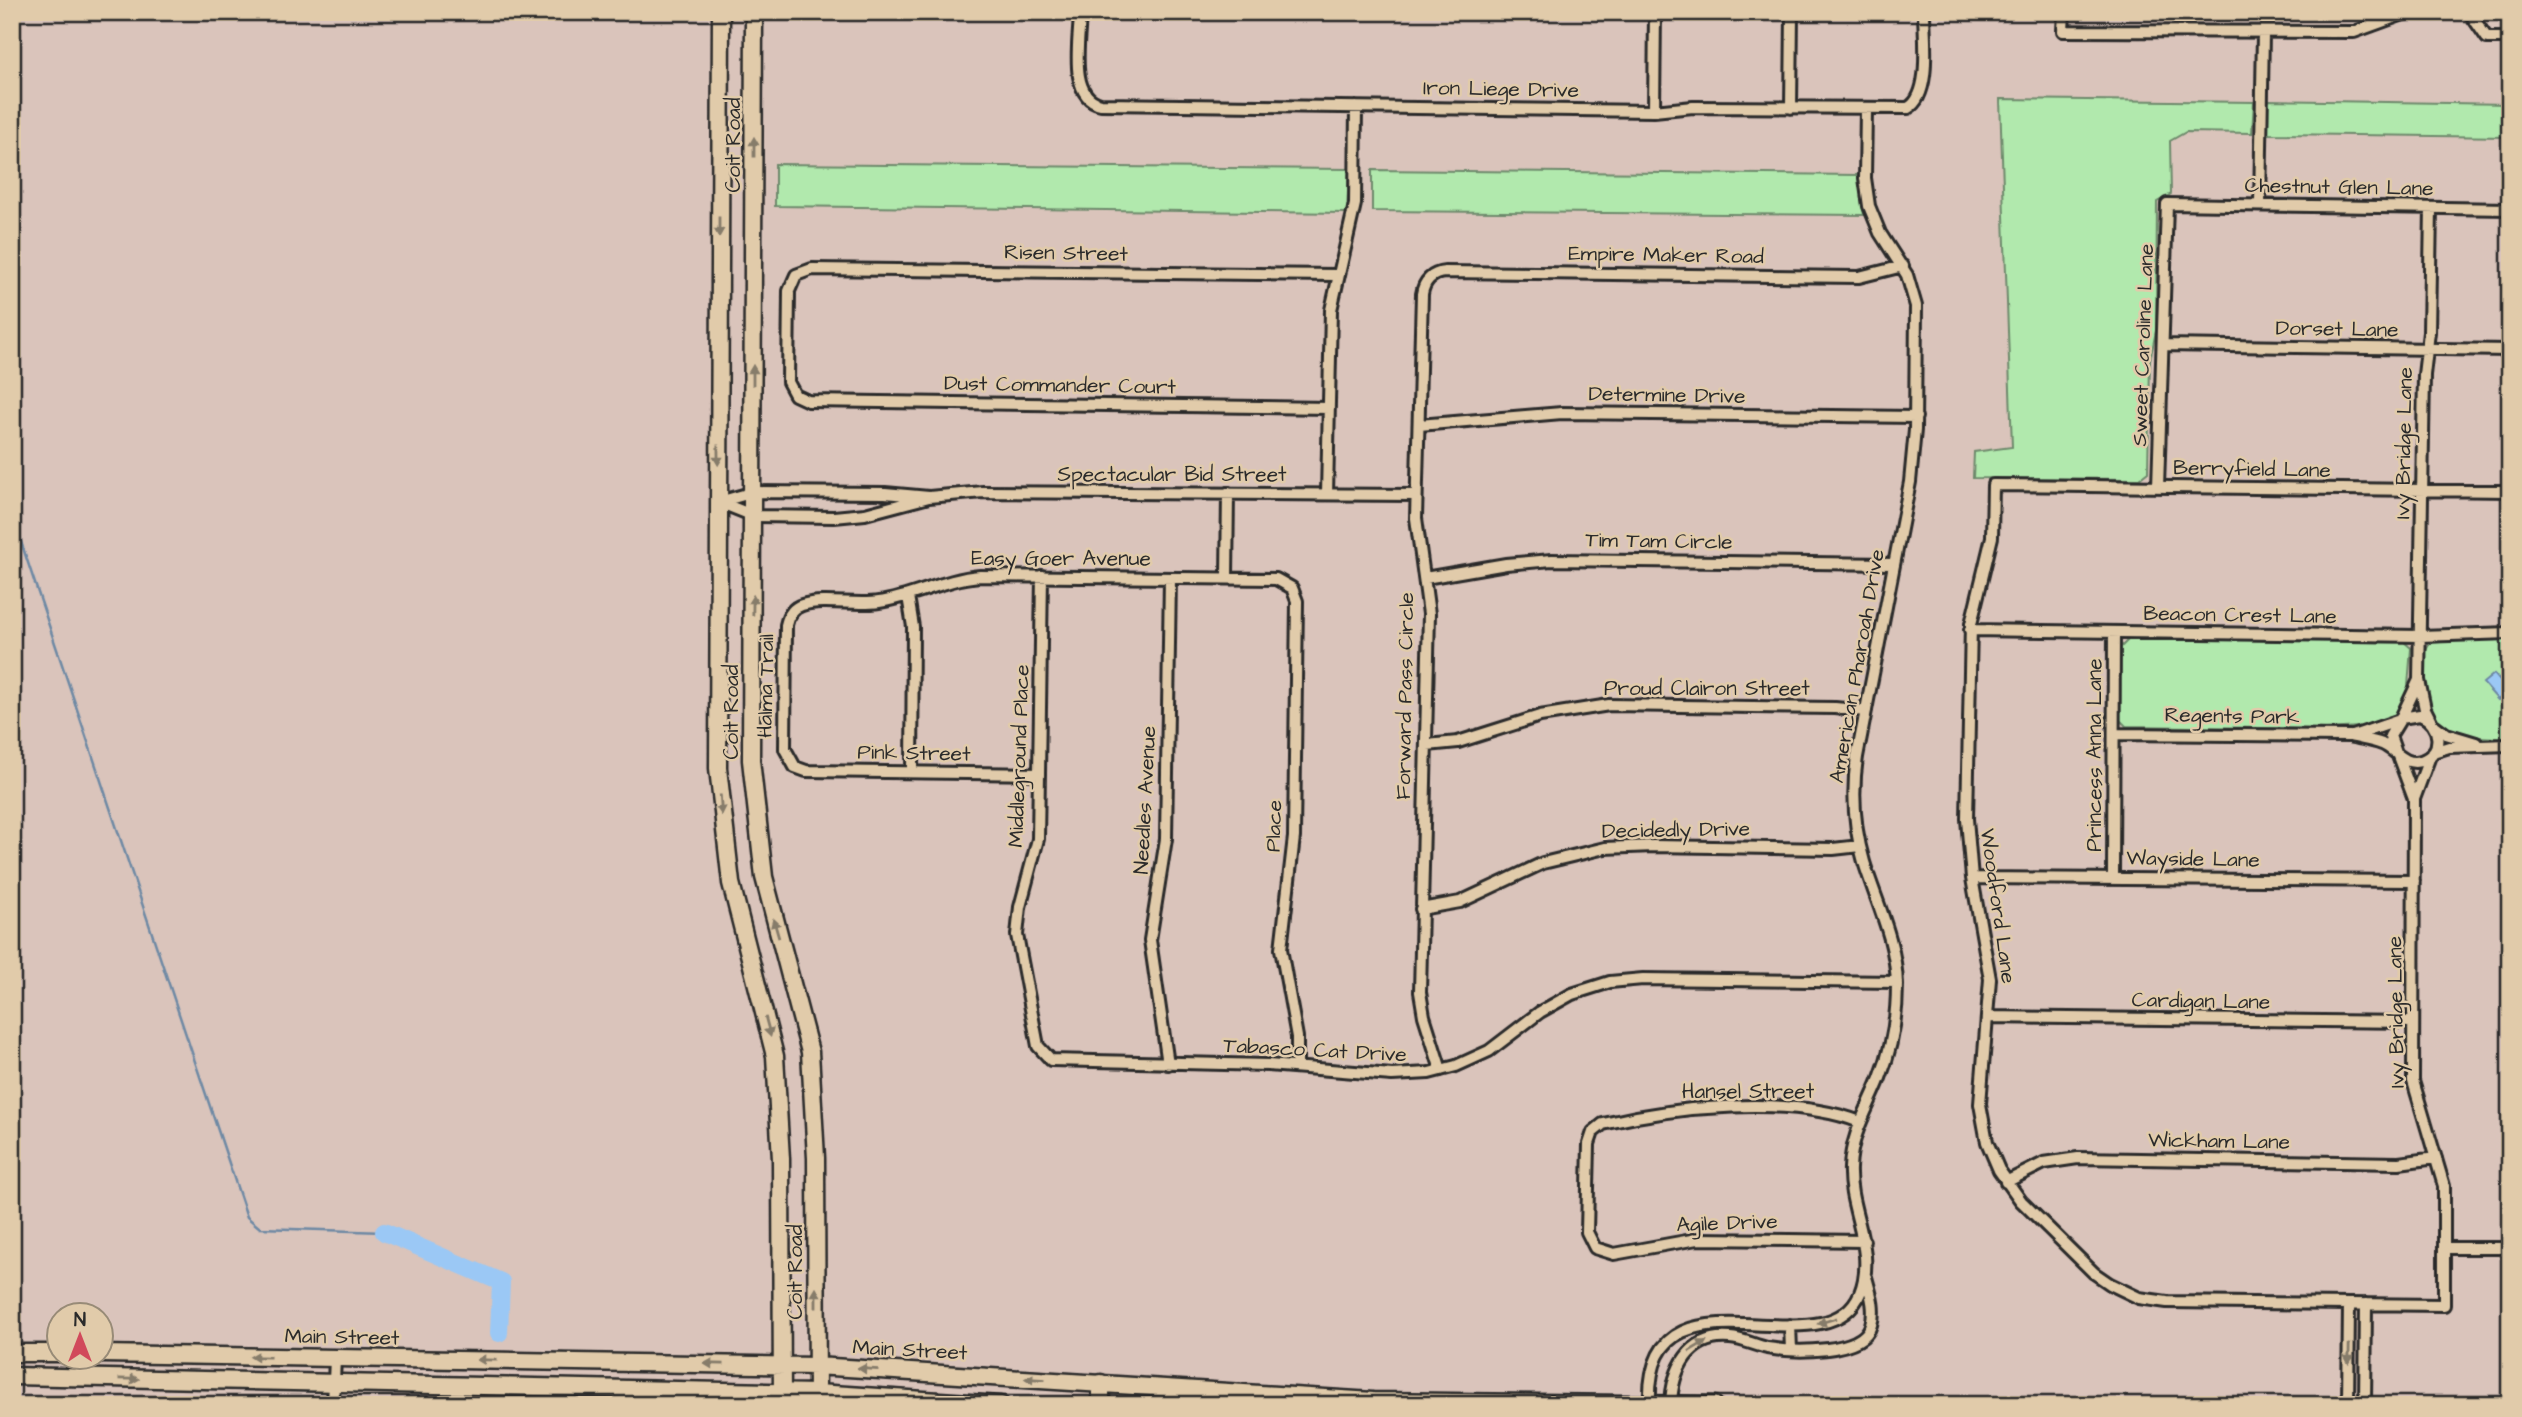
<svg xmlns="http://www.w3.org/2000/svg" width="2522" height="1417" viewBox="0 0 2522 1417" font-family="'Architects Daughter',sans-serif">
<rect width="100%" height="100%" fill="#dac4bb"/>
<filter id="ink" filterUnits="userSpaceOnUse"><feTurbulence type="fractalNoise" baseFrequency=".0143" numOctaves="2"/><feDisplacementMap in="SourceGraphic" scale="14" xChannelSelector="R" yChannelSelector="G"/><feConvolveMatrix kernelMatrix="1 2 1 2 8 2 1 2 1" color-interpolation-filters="sRGB"/></filter>
<g filter="url(#ink)">
<path fill="#b1e9ad" stroke="#6e8a6c" stroke-width="2" d="M2000,99l254,3 -2,31 -66,-1 -16,9 1,53 -14,8 -1,129 -6,29 -2,112 -9,7 -166,-1 1,-26 38,-5z
M2268,100l242,4v33l-242,-3z
M775,164l574,5 -2,44 -572,-7z
M1372,170l486,5 6,40 -492,-4z
M2130,638l274,4 7,6 -4,51 -8,14 -23,13 -50,3 -200,-3 -7,-7 1,-71z
M2474,639h36v99c-23,0 -71,0 -81,-27 -6,-18 -3,-42 -3,-61l4,-7z"/>
<path fill="#9bc8f5" stroke="#6e89a4" stroke-width="2" d="M2494,674l12,14 4,-3v13l-4,-5 -8,7 -15,-17z"/>
<g fill="none" stroke-linecap="round" stroke-linejoin="round">
<path stroke="#6e89a4" stroke-width="2.5" d="M12,515l235,702 13,11 124,4"/>
<path stroke="#9bc8f5" stroke-width="18" d="M384,1232l117,50 -2,51"/>
<g stroke="#2b2b2b" stroke-width="16">
<path id="street" d="M1080,12c0,26 -13,85 21,92l553,7 39,-4 215,1c24,-13 16,-71 16,-96
M2064,12l-1,19 291,1 55,-20
M2469,12l18,26h23
M1791,108l1,-96
M1654,111l1,-99
M2260,205l3,-172
M2431,208l-2,124 -5,43 -5,305 6,29 6,12
M2163,345l347,5
M1329,408l-521,-7 -13,-6 -7,-13 1,-91 7,-16 16,-6 525,6
M1419,425l143,-12 354,4
M2158,487l9,-283 343,5
M754,492l131,1 44,4 -64,17 -31,3 -80,-1 -35,-14z
M1327,494l4,-184 24,-106 1,-97
M929,497l54,-5 433,3
M1042,576l-4,263 -18,68 -3,28 21,111 13,14 217,5 124,10 37,-2 27,-7 33,-15 51,-39 32,-18 38,-12 33,-3 254,3
M1227,578l1,-85
M1425,578l81,-14 46,-4 341,4
M908,596l5,31 -1,145
M1970,630l450,6 90,-3
M2401,718l18,-38
M2434,725l12,9 30,9
M2114,734l236,2c11,3 22,4 32,8 14,6 22,22 39,17 24,-8 20,-38 -1,-46l-19,3 -11,18 6,17
M2353,736l44,-15
M1427,745l31,-3 82,-26 69,-11 226,3 31,3
M2433,752l16,-5 61,-2
M2398,756l16,43 -1,282 31,105v119l-277,-3 -28,-4 -29,-14 -16,-11 -73,-72 -22,-31 -12,-28 -7,-38 10,-125 -18,-101 -5,-59 4,-195 21,-87 1,-52 517,6
M1039,774l-233,-3 -11,-4 -10,-18 1,-124c2,-9 6,-17 16,-20 23,-7 53,1 77,-3 35,-5 65,-23 101,-26l296,3 16,9 5,13 -3,236 -13,112 16,88v30
M2414,799l16,-43
M1972,878l442,3
M2113,878l1,-246
M1421,909l39,-7 83,-39 62,-15 48,-2 180,3 27,-3
M1988,1017l425,5
M1168,1064l-18,-124 16,-101 4,-261
M1441,1070l-17,-54 -4,-24 9,-378 -13,-96 6,-224c2,-13 10,-21 23,-22l414,5 44,-11
M1860,1122c-69,-27 -186,-15 -257,2l-10,8 -4,12 -2,88 8,16 19,6 83,-15 167,2
M2006,1182l38,-19 34,-5 321,5 37,-5
M2444,1248h66
M1790,1325l1,25
M333,1405l2,-47
M1650,1405c-7,-150 176,-29 210,-112 17,-42 -12,-83 -10,-125 1,-34 18,-59 30,-90 12,-30 17,-61 17,-93 -1,-45 -20,-81 -33,-123 -10,-34 -12,-70 -7,-105l53,-275 5,-52 1,-124 -9,-31 -27,-42 -11,-27 -4,-28 1,-69
M1671,1405c1,-35 18,-71 59,-67 13,1 24,7 37,10 25,4 96,7 104,-23 5,-16 -1,-33 -5,-48
M2348,1405l1,-101
M2365,1405l1,-101"/>
</g>
<g stroke="#2b2b2b" stroke-width="21">
<path id="secondary" d="M721,12l-3,756 13,115 44,173 6,103 1,246
M754,12l-3,748 13,117 46,175 6,106 1,247
M12,1353h48
M102,1354l714,12 557,35 341,4
M12,1376l805,17 184,12
M1101,1383v22"/>
</g>
<use href="#street" stroke="#e1cbaa" stroke-width="10"/>
<use href="#secondary" stroke="#e1cbaa" stroke-width="16"/>
</g>
<defs><path id="oneway-solid" d="M-6-.8H1V-3.2L6.5 0L1 3.2V.8H-6Z" transform="scale(1.75)"/></defs>
<g fill="#867b6a">
<use href="#oneway-solid" transform="translate(754 147) rotate(-90)"/>
<use href="#oneway-solid" transform="translate(719 227) rotate(90)"/>
<use href="#oneway-solid" transform="translate(753 375) rotate(-90)"/>
<use href="#oneway-solid" transform="translate(718 455) rotate(89)"/>
<use href="#oneway-solid" transform="translate(753 605) rotate(-89)"/>
<use href="#oneway-solid" transform="translate(721 805) rotate(86)"/>
<use href="#oneway-solid" transform="translate(776 928) rotate(-106)"/>
<use href="#oneway-solid" transform="translate(768 1027) rotate(75)"/>
<use href="#oneway-solid" transform="translate(816 1298) rotate(-90)"/>
<use href="#oneway-solid" transform="translate(1827 1321) rotate(163)"/>
<use href="#oneway-solid" transform="translate(1698 1346) rotate(-31)"/>
<use href="#oneway-solid" transform="translate(2349 1354) rotate(91)"/>
<use href="#oneway-solid" transform="translate(260 1357) rotate(-179)"/>
<use href="#oneway-solid" transform="translate(487 1360) rotate(-179)"/>
<use href="#oneway-solid" transform="translate(714 1364) rotate(-179)"/>
<use href="#oneway-solid" transform="translate(868 1369) rotate(-177)"/>
<use href="#oneway-solid" transform="translate(129 1379) rotate(1)"/>
<use href="#oneway-solid" transform="translate(1035 1379) rotate(-177)"/>
</g>
</g>
<g text-anchor="middle" dominant-baseline="central" stroke-width="5" stroke-linejoin="round" paint-order="stroke">
<g font-size="21" fill="#2b2b2b" stroke="#e1cbaa">
<text transform="translate(1501 89) rotate(1)">Iron Liege Drive</text>
<text transform="translate(733 145) rotate(-90)">Coit Road</text>
<text transform="translate(2339 187) rotate(1)">Chestnut Glen Lane</text>
<text transform="translate(1066 253) rotate(1)">Risen Street</text>
<text transform="translate(1666 255) rotate(1)">Empire Maker Road</text>
<text transform="translate(2337 329) rotate(1)">Dorset Lane</text>
<text transform="translate(2143 345) rotate(-88)">Sweet Caroline Lane</text>
<text transform="translate(1060 385) rotate(1)">Dust Commander Court</text>
<text transform="translate(1667 395) rotate(1)">Determine Drive</text>
<text transform="translate(2404 443) rotate(-89)">Ivy Bridge Lane</text>
<text transform="translate(2252 469) rotate(1)">Berryfield Lane</text>
<text x="1172" y="474">Spectacular Bid Street</text>
<text transform="translate(1659 541) rotate(1)">Tim Tam Circle</text>
<text x="1061" y="558">Easy Goer Avenue</text>
<text transform="translate(2240 615) rotate(1)">Beacon Crest Lane</text>
<text transform="translate(1857 666) rotate(-80)">American Pharoah Drive</text>
<text transform="translate(766 686) rotate(-89)">Halma Trail</text>
<text x="1707" y="688">Proud Clairon Street</text>
<text transform="translate(1405 696) rotate(-89)">Forward Pass Circle</text>
<text transform="translate(731 712) rotate(-90)">Coit Road</text>
<text transform="translate(2232 716) rotate(1)">Regents Park</text>
<text transform="translate(914 753) rotate(1)">Pink Street</text>
<text transform="translate(2094 755) rotate(-90)">Princess Anna Lane</text>
<text transform="translate(1019 756) rotate(-88)">Middleground Place</text>
<text transform="translate(1145 800) rotate(-87)">Needles Avenue</text>
<text transform="translate(1274 826) rotate(-88)">Place</text>
<text transform="translate(1676 830) rotate(-1)">Decidedly Drive</text>
<text transform="translate(2193 859) rotate(1)">Wayside Lane</text>
<text transform="translate(1998 906) rotate(82)">Woodford Lane</text>
<text transform="translate(2201 1001) rotate(1)">Cardigan Lane</text>
<text transform="translate(2396 1012) rotate(-91)">Ivy Bridge Lane</text>
<text transform="translate(1315 1050) rotate(3)">Tabasco Cat Drive</text>
<text x="1748" y="1091">Hansel Street</text>
<text transform="translate(2219 1141) rotate(1)">Wickham Lane</text>
<text transform="translate(1727 1223) rotate(-2)">Agile Drive</text>
<text transform="translate(795 1272) rotate(-90)">Coit Road</text>
<text transform="translate(342 1337) rotate(1)">Main Street</text>
<text transform="translate(910 1350) rotate(3)">Main Street</text>
</g>
</g>
<rect width="2522" height="1417" fill="none" stroke="#e1cbaa" stroke-width="42"/>
<rect x="21" y="21" width="2480" height="1375" fill="none" stroke="#2b2b2b" stroke-width="2.5" filter="url(#ink)"/>
<g transform="translate(80 1336)"><circle r="33" fill="#e1cbaa" stroke="#988b77" stroke-width="2"/>
<path d="M0-5L12 26L0 18L-12 26Z" fill="#d1495b"/>
<text y="-10" font-size="19" font-weight="bold" text-anchor="middle" fill="#2b2b2b">N</text>
</g>
</svg>
